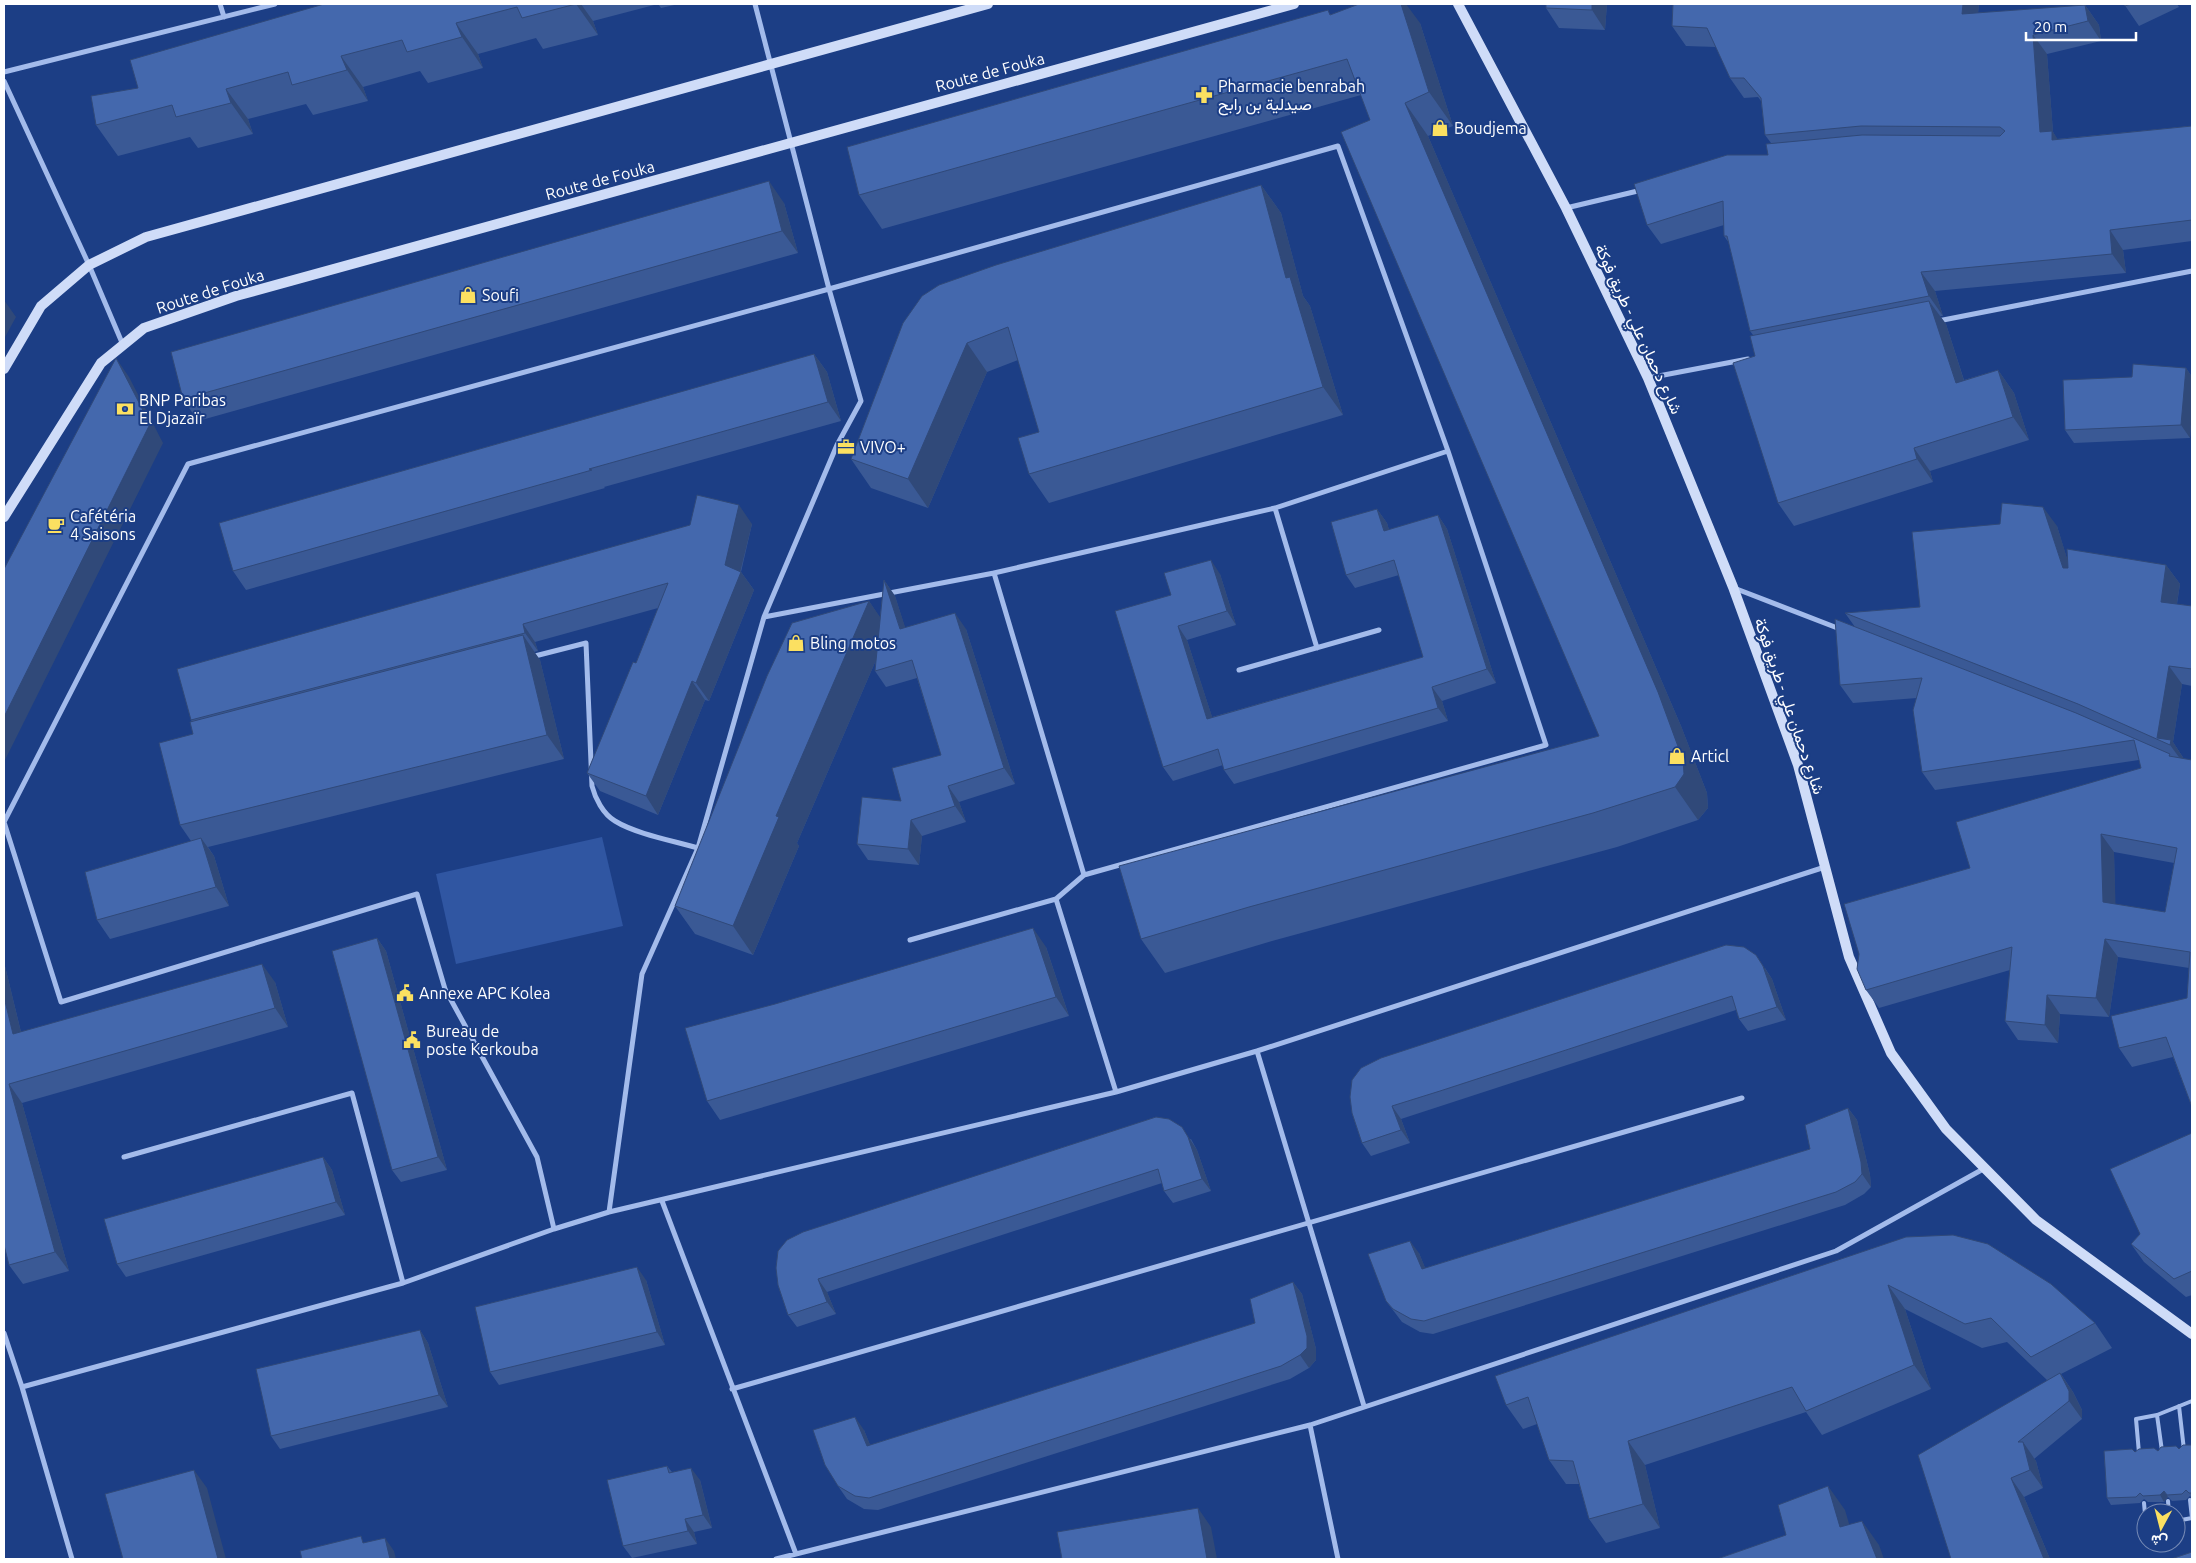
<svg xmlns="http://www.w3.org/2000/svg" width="2196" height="1563" viewBox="0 0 2196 1563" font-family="Ubuntu,Vazirmatn,sans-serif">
<rect width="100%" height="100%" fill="#1c3e85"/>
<path fill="#3056a2" d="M602,837l21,89 -167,38 -20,-90z"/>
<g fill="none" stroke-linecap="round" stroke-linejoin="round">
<path stroke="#a3bbeb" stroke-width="4" d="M2179,1406l5,44
M2157,1415l5,36
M2139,1453l-3,-34 21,-4 35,-14
M2168,1501l1,12
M2144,1503l2,22
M2176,1521l16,-3 -2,-18"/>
<path stroke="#a3bbeb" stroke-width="5" d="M220,4l4,13
M4,72l271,-68
M4,81l85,184 34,80
M1566,208l76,-18
M1938,321l254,-50
M1648,378l100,-19
M1275,508l42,140
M994,573l90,302
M1734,588l106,41
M764,617l230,-44 281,-65 173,-57
M531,657l55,-14 6,143c3,12 11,28 23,35 21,13 59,20 83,27
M1239,670l140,-40
M910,940l146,-41
M1257,1051l107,355
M124,1157l228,-64 51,190
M662,1201l134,353
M609,1212l33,-238 56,-126 66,-231 73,-172 24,-44 -32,-112 -74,-285
M554,1229l-17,-72 -92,-168 -28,-95 -356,108 -57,-180 184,-358 641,-175 509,-143 110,305 98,294 -462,130 -28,24 60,193
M4,1333l18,54 50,172
M22,1387l381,-104 151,-54 55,-17 507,-120 141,-41 568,-184
M732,1389l1010,-291
M1310,1425l28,134
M776,1559l534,-134 526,-174 149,-83"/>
<path stroke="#cfdcf8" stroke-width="10" d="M1458,4l108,204 82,170 85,209 65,178 51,192 42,96 55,76 90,91 156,114
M4,369l37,-63 48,-41 57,-28 842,-233
M4,517l97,-154 43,-35 92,-32 1058,-292"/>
</g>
<path fill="#3a5995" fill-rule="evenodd" d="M324,4h355l-18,4 -3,-4 -65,17 5,14 -55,14 -7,-11 -58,16 5,14 -55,15 -8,-12 -57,16 5,14 -55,14 -7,-11 -58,15 5,15 -55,14 -8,-11 -72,19 -22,-31 42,-37z
M1546,4h61l-2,26 -46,-2 -13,-20z
M1673,4h306l-1,9 107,-8 14,20 2,16 -54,13 6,78 4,7 135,-13v115l-69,9 3,23 -191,18 8,25h-3l6,8 18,56 34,-10 16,23 15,47 -99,31 3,11 -139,44 -16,-23 -23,-147 -2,-21 -3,-4 -21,-88 -5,-7v-11l-63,19 -14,-19 121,-70 3,-12 -6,-8 -4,-34 -3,-4 -14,1 -14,-20 -14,-31 -30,-1 -14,-20z
M2124,4h53l2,3 -40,19z
M1331,14l89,9 33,103 -25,10 253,590 26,67 1,15 -10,12 -81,27 -345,94 -107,32 -24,-34 458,-203 -238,-641 -479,134 -23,-34z
M1261,185l20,28 22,83 7,10 33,109 -294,88 -20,-29 10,-42 -21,-72 -31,12 -59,136 -57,-20 -20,-29 52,-136z
M784,203l14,50 -600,168 -15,-22z
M814,354l13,18 14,49 -237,66 1,1 -359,102 -13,-19z
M2186,368l6,9v33l-2,28 -116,5 -9,-13 67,-53z
M1377,509l10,14 2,7 49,-15 9,14 49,154 -54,18 6,20 -214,63 -10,-14 -1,-5 -50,16 -10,-14 8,-172 49,-21 16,51 -49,15 25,77 211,-60 -24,-82 -44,13 -9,-13z
M752,524l-11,48 13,18 -45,111 -4,-1 -47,115 -58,-24 -13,-18 49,-110 22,-55 -123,34 3,9 -4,1 6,8 24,99 -356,88 6,9 15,50 -119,33 -13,-19 94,-79 -11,-16 13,-91 -1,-12 -1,-2z
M2057,526l10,33 99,6 14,19 -3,20 15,2v80l-10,-2 -9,58 11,17 8,1v347l-19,-50 -41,10 -13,-19 68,-50 2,-30 -71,-11 -9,60 -49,-3 -2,29 -40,-3 -13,-19 5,-51 -131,38 -13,-18 104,-122 171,-100 -2,-8 -204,30 -13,-18 -5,-74 -64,5 -13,-18 15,-58 -10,-14 75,-6zM2114,852l60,11 -9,49 -50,-8z
M884,580l11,16 10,32 61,1 49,155 -56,18 7,20 -44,14 -3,29 -51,-5 -11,-16 44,-43 40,-46 -24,-77 -31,9 -11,-16 1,-11 -79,183 2,3 -46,109 -58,-21 -20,-28 194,-305 11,17z
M377,938l9,13 61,219 -46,12 -9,-12z
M1046,947l23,69 -349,104 -13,-19z
M4,962l17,70 254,-50 13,45 -266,76 47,168 -46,13 -14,-19z
M1765,968l7,11 14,41 -38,11 -9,-12 -3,-9 -335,109 9,24 -39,13 -9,-13 -10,-30z
M1848,1108l9,12 13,55 1,12 -7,7 -19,11 -412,129 -13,-2 -18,-10 -16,-21 33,-48 6,15 385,-119z
M2192,1133v162l-6,2 -42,-35 -13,-18 9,-10z
M1191,1139l6,11 14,41 -38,12 -9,-12 -2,-8 -335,109 9,22 -39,13 -9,-12 -10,-30z
M323,1157l9,13 13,45 -219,62 -9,-13z
M1906,1237l189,86 17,25 -51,26 12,18 9,18v9l-48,40 2,2 7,27 -19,9 26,62h-99l96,-179 -40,-38 -25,6 -77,-39 26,80 -109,46 -16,-23 -161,53 15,63 -54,15 -17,-24 -10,-35h-13l-17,-24 -12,-36 -14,5 -17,-24z
M646,1280l19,65 -166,40 -9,-13z
M1293,1282l9,12 14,55v11l-7,8 -19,11 -412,131 -14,-1 -17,-10 -9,-13 26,-56 6,15 385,-122z
M420,1330l8,13 20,64 -168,42 -9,-13z
M2192,1445v53l-2,-2 -4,4 -14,1 -4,-4 -4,5h-16l-4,-3 -4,4 -29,2 -4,-7 28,-46 44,-3z
M667,1466l5,6 28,8 12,48 -18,4 3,12 -65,14 -9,-12z"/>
<path fill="#304979" d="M576,4h5l12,17 5,14z
M1401,4h5l14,19 33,103 -24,-34z
M1592,4h15l-2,26 -13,-20z
M1963,4h16l-3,30 -14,-20z
M2085,5l14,20 2,16 -13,-20z
M456,23l22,31 5,14 -21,-31z
M2033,35l14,19 6,78 12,18 -25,-18z
M341,56l22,31 5,14 -21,-31z
M226,89l22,30 5,15 -22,-31z
M1405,103l23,33 253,590 26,67 1,15 -10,12 -23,-33z
M769,181l15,22 14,50 -16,-22z
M1261,185l20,28 22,83 7,10 33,109 -20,-28 -37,-109z
M2110,230l13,20 3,23 -14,-19z
M1921,272l14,19 8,25 -14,-20z
M4,300l12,17 -12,22z
M1929,301l17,23 26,82 -16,-23z
M967,343l20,29 -59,136 -20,-29z
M814,354l13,18 14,49 -13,-19z
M116,358l13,19 34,66 -159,319v-45z
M2186,368l6,9v33l-2,28 -9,-13z
M1998,370l16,23 15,47 -16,-23z
M1914,448l16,23 3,11 -16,-23z
M739,505l13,19 -12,49 1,-1 13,18 -45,111 -13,-18z
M2043,507l14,19 19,61 -13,-19z
M1377,509l10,14 7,22 -10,-14z
M1438,515l9,14 49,154 -9,-14z
M1211,560l9,14 16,51 -9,-14z
M2166,565l14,19 -6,37 -13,-19z
M884,580l11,16 16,49 -11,-16z
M869,601l20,29 -92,213 2,3 -46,109 -20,-29 43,-110z
M955,613l11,16 49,155 -11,-16z
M523,624l12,18 3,9 -13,-18z
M1178,626l9,14 30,92 -10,-13z
M523,635l17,25 24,99 -17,-24z
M2169,666l13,18 -9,58 11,17v5l-14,-19 -13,-7z
M692,681l13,19 -47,115 -12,-19z
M1432,687l10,14 6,20 -10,-13z
M948,786l11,16 7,20 -11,-16z
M911,820l11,16 -3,29 -11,-16z
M2101,834l13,18 2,68 -13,-18z
M201,838l13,18 15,50 -13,-19z
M1033,928l13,19 23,69 -13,-19z
M377,938l9,13 61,219 -9,-13z
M2105,939l13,18 -9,60 -13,-19z
M1756,955l16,24 14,41 -9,-13z
M4,962l22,91 -13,-19 -9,-37z
M262,964l13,18 13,45 -13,-19z
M2047,995l13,19 -2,29 -13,-18z
M9,1084l13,19 47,168 -14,-19z
M1392,1106l9,13 9,24 -9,-13z
M1848,1108l9,12 13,55 1,12 -9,-13z
M1182,1127l15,23 14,41 -9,-12z
M323,1157l9,13 13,45 -9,-13z
M1410,1241l9,12 12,29 -9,-13z
M637,1267l9,13 19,65 -8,-13z
M818,1279l9,13 9,22 -9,-12z
M1293,1282l9,12 14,55v11l-7,8 -9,-13z
M1888,1285l17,24 26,80 -17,-24z
M420,1330l8,13 20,64 -9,-12z
M2060,1373l13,19 9,18v9l-13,-18z
M855,1417l9,13 12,29 -9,-13z
M1628,1441l17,24 15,63 -17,-24z
M2023,1442l13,19 7,27 -13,-18z
M691,1468l9,12 12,48 -9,-13z
M194,1470l13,18 19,71h-8z
M2011,1478l13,19 26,62h-6z
M1828,1486l17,24 12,41 -17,-24z
M2164,1491l4,6 -4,5 -4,-7z
M1198,1508l13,19 6,32h-10z
M685,1519l9,13 3,12 -9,-13z
M1862,1521l17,24 5,14h-7z
M385,1538l9,13 2,8h-6z"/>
<path fill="#4468ad" stroke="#304979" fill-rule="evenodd" d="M324,4h252l-54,14 -5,-11 -61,16 6,14 -55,15 -5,-12 -61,16 6,14 -55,15 -4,-13 -62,17 5,14 -55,14 -4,-12 -76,20 -5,-29 47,-8 -8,-28z
M1359,4h42l28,88 -24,11 253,589 25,68 1,14 -9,13 -82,26 -344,94 -108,32 -22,-73 480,-130 -258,-604 29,-12 -23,-61 -488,136 -12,-48 481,-137 2,5z
M1546,4h46v6l-46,-2z
M1673,4h290l-1,10 123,-9 3,16 -55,14 7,97 12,-1v9l140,-14v94l-82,10 2,24 -191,18 8,24 -179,35 -23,-95h-3l-1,-35 -76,24 -13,-41 93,-29h41l-2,-11 96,-9 138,1 5,-5 -5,-4 -139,-1 -96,9 -4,-37 -17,-20h-14l-23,-50 -35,-2z
M2124,4h7l-6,2z
M769,181l13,50 -599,168 -12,-47z
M1261,185l25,93 4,-1 33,110 -294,87 -11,-36 21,-6 -31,-105 -41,16 -59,136 -57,-20 52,-136 19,-27 17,-11 57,-20z
M1929,301l27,82 42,-13 15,47 -99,31 3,11 -139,44 -45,-140 22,-7 -5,-20z
M814,354l14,48 -239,67 3,1 -359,101 -14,-48z
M116,358l34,66 -146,293v-148z
M2133,364l53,4 -5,57 -116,5 -2,-50 69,-3z
M697,495l42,10 -14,60 16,7 -45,111 -4,-2 -46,115 -59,-23 46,-111 3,1 32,-80 -145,41 2,9 -334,87 -14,-51 513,-144z
M2002,503l41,4 20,61h5l-1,-19 99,16 -5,37 31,4v63l-23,-3 -12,72 14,2 -1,5 -92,-41 -233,-91 75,-6 -8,-75 88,-8z
M1377,509l7,22 54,-16 49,154 -55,18 6,21 -214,62 -6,-21 -55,18 -48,-156 56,-16 -7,-22 47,-13 16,51 -49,15 29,93 216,-62 -29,-97 -48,15 -15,-53z
M884,580l16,49 55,-16 49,155 -56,18 7,20 -44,14 -3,29 -51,-5 5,-47 39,4 -9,-33 49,-13 -29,-95 -37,11z
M869,601l-93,215 3,1 -46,109 -58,-20 92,-230 25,-53z
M1835,619l241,94 94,41 -1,2 23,4v347l-26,-70 -47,11 -8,-32 76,-18 3,-46 -85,-13 -9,59 -49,-3 -2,30 -40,-4 7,-74 -146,43 -9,-21 2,-15 -15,-50 126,-36 -14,-46 185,-54 -7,-28 -212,32 -9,-62 9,-32 -82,7zM2101,834l76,14 -12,64 -62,-10z
M523,635l24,100 -367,90 -21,-82 34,-9 -3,-12z
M201,838l15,49 -119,33 -12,-48z
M1033,928l23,69 -349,104 -22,-73 90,-24z
M377,938l61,219 -46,13 -60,-219z
M1726,945l18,2 12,8 7,11 14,41 -38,12 -7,-23 -292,95 -48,15 9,24 -39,13 -10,-30 -2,-16 2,-17 9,-12 20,-10z
M262,964l13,44 -266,76 46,168 -46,13 -5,-20v-248l9,37z
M1848,1108l13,54 1,12 -7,8 -19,10 -412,129 -13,-2 -18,-10 -7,-8 -18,-47 42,-13 12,28 388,-120 -5,-24z
M1156,1117l13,2 13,8 6,10 14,42 -38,12 -6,-22 -340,110 9,23 -39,13 -10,-30 -2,-17 2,-17 9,-11 16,-8z
M2192,1133v138l-18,8 -43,-35 9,-10 -30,-65z
M323,1157l13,45 -219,62 -13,-45z
M1953,1235l35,9 63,40 44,39 -64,34 -40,-39 -26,6 -77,-39 26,80 -108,46 -14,-24 -164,54 15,63 -54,15 -16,-58 -24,-1 -21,-63 -22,8 -11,-29 411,-139z
M637,1267l20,65 -167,40 -15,-65z
M1293,1282l14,54v12l-7,7 -19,11 -412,132 -14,-2 -17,-10 -13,-21 -12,-35 42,-13 12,29 388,-123 -5,-24z
M420,1330l19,65 -168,41 -15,-67z
M2060,1373l9,18v10l-51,41h5l7,28 -19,8 33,81h-93l-33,-104z
M2183,1445h9v48h-3l-3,-3 -4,4 -15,1 -3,-4 -4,4 -17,1 -3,-3 -4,4 -29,1 -3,-47 28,-2 3,3 4,-3 15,-1 4,3 3,-4 15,-1 3,3z
M667,1466l2,7 22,-5 12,47 -18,4 3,12 -65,15 -16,-66z
M194,1470l24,89h-95l-18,-65z
M1828,1486l12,41 22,-6 15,38h-160l69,-24 -8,-30z
M1198,1508l9,51h-145l-5,-27z
M361,1536l2,7 22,-5 5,21h-88l-2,-8z
M2192,1552v7h-21z"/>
<defs>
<g id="pharmacy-bare" transform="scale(1.35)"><path d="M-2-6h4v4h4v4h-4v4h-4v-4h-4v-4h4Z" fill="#fbe061" stroke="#1c3e85" stroke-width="2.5" paint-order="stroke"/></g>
<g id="shop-bare" transform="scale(1.35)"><path d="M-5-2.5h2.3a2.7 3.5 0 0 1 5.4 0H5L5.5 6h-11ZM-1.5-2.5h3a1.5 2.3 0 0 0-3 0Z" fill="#fbe061" stroke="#1c3e85" stroke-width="2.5" paint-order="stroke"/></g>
<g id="bank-bare" transform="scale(1.35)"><path d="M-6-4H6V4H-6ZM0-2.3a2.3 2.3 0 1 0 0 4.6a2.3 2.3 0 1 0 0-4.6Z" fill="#fbe061" stroke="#1c3e85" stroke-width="2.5" paint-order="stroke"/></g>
<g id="office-bare" transform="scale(1.35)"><path d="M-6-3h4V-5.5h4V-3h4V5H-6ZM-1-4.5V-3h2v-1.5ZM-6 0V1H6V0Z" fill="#fbe061" stroke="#1c3e85" stroke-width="2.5" paint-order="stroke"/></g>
<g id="cafe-bare" transform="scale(1.35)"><path d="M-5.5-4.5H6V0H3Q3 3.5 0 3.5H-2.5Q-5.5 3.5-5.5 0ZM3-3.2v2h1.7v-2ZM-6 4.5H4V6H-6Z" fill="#fbe061" stroke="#1c3e85" stroke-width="2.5" paint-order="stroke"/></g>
<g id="civic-bare" transform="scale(1.35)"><path d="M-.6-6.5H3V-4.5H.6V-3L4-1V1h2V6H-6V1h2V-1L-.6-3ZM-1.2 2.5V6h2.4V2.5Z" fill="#fbe061" stroke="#1c3e85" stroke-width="2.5" paint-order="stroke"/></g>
</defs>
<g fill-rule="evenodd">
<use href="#pharmacy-bare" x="1204" y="95"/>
<use href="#shop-bare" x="1440" y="128"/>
<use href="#shop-bare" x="468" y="295"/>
<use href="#bank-bare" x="125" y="409"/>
<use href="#office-bare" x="846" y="447"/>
<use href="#cafe-bare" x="56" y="525"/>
<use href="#shop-bare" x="796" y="643"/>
<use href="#shop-bare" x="1677" y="756"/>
<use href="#civic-bare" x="405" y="993"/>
<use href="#civic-bare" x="412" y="1040"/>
</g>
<g text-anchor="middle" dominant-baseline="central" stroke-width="4" stroke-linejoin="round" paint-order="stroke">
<g font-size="16" fill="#fff" stroke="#1c3e85">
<text transform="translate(990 72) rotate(-15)">Route de Fouka</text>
<text transform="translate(600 180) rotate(-15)">Route de Fouka</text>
<text transform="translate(210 291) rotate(-18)">Route de Fouka</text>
<text transform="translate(1639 329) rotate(65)">شارع دحمان علي - طريق فوكة</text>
<text transform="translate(1790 706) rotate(71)">شارع دحمان علي - طريق فوكة</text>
</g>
<g font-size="16" fill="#fff" stroke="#1c3e85" text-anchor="start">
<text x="1218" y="86">Pharmacie benrabah<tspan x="1218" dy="18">صيدلية بن رابح</tspan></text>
<text x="1454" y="128">Boudjema</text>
<text x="482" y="295">Soufi</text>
<text x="139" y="400">BNP Paribas<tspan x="139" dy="18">El Djazaïr</tspan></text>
<text x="860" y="447">VIVO+</text>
<text x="70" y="516">Cafétéria<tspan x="70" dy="18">4 Saisons</tspan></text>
<text x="810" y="643">Bling motos</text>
<text x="1691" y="756">Articl</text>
<text x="419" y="993">Annexe APC Kolea</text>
<text x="426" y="1031">Bureau de<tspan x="426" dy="18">poste Kerkouba</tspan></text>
</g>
</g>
<rect width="2196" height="1563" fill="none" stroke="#ffffff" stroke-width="10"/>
<g transform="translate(2161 1528) rotate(187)"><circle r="24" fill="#1c3e85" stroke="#778bb6"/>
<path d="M0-4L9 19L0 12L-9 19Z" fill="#fbe061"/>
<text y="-8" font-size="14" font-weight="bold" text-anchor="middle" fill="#ffffff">ش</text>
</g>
<path d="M2026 32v8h110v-8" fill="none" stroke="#ffffff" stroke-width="2.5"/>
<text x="2034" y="32" font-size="15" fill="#ffffff" stroke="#1c3e85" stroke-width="4" paint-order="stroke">20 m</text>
</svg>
